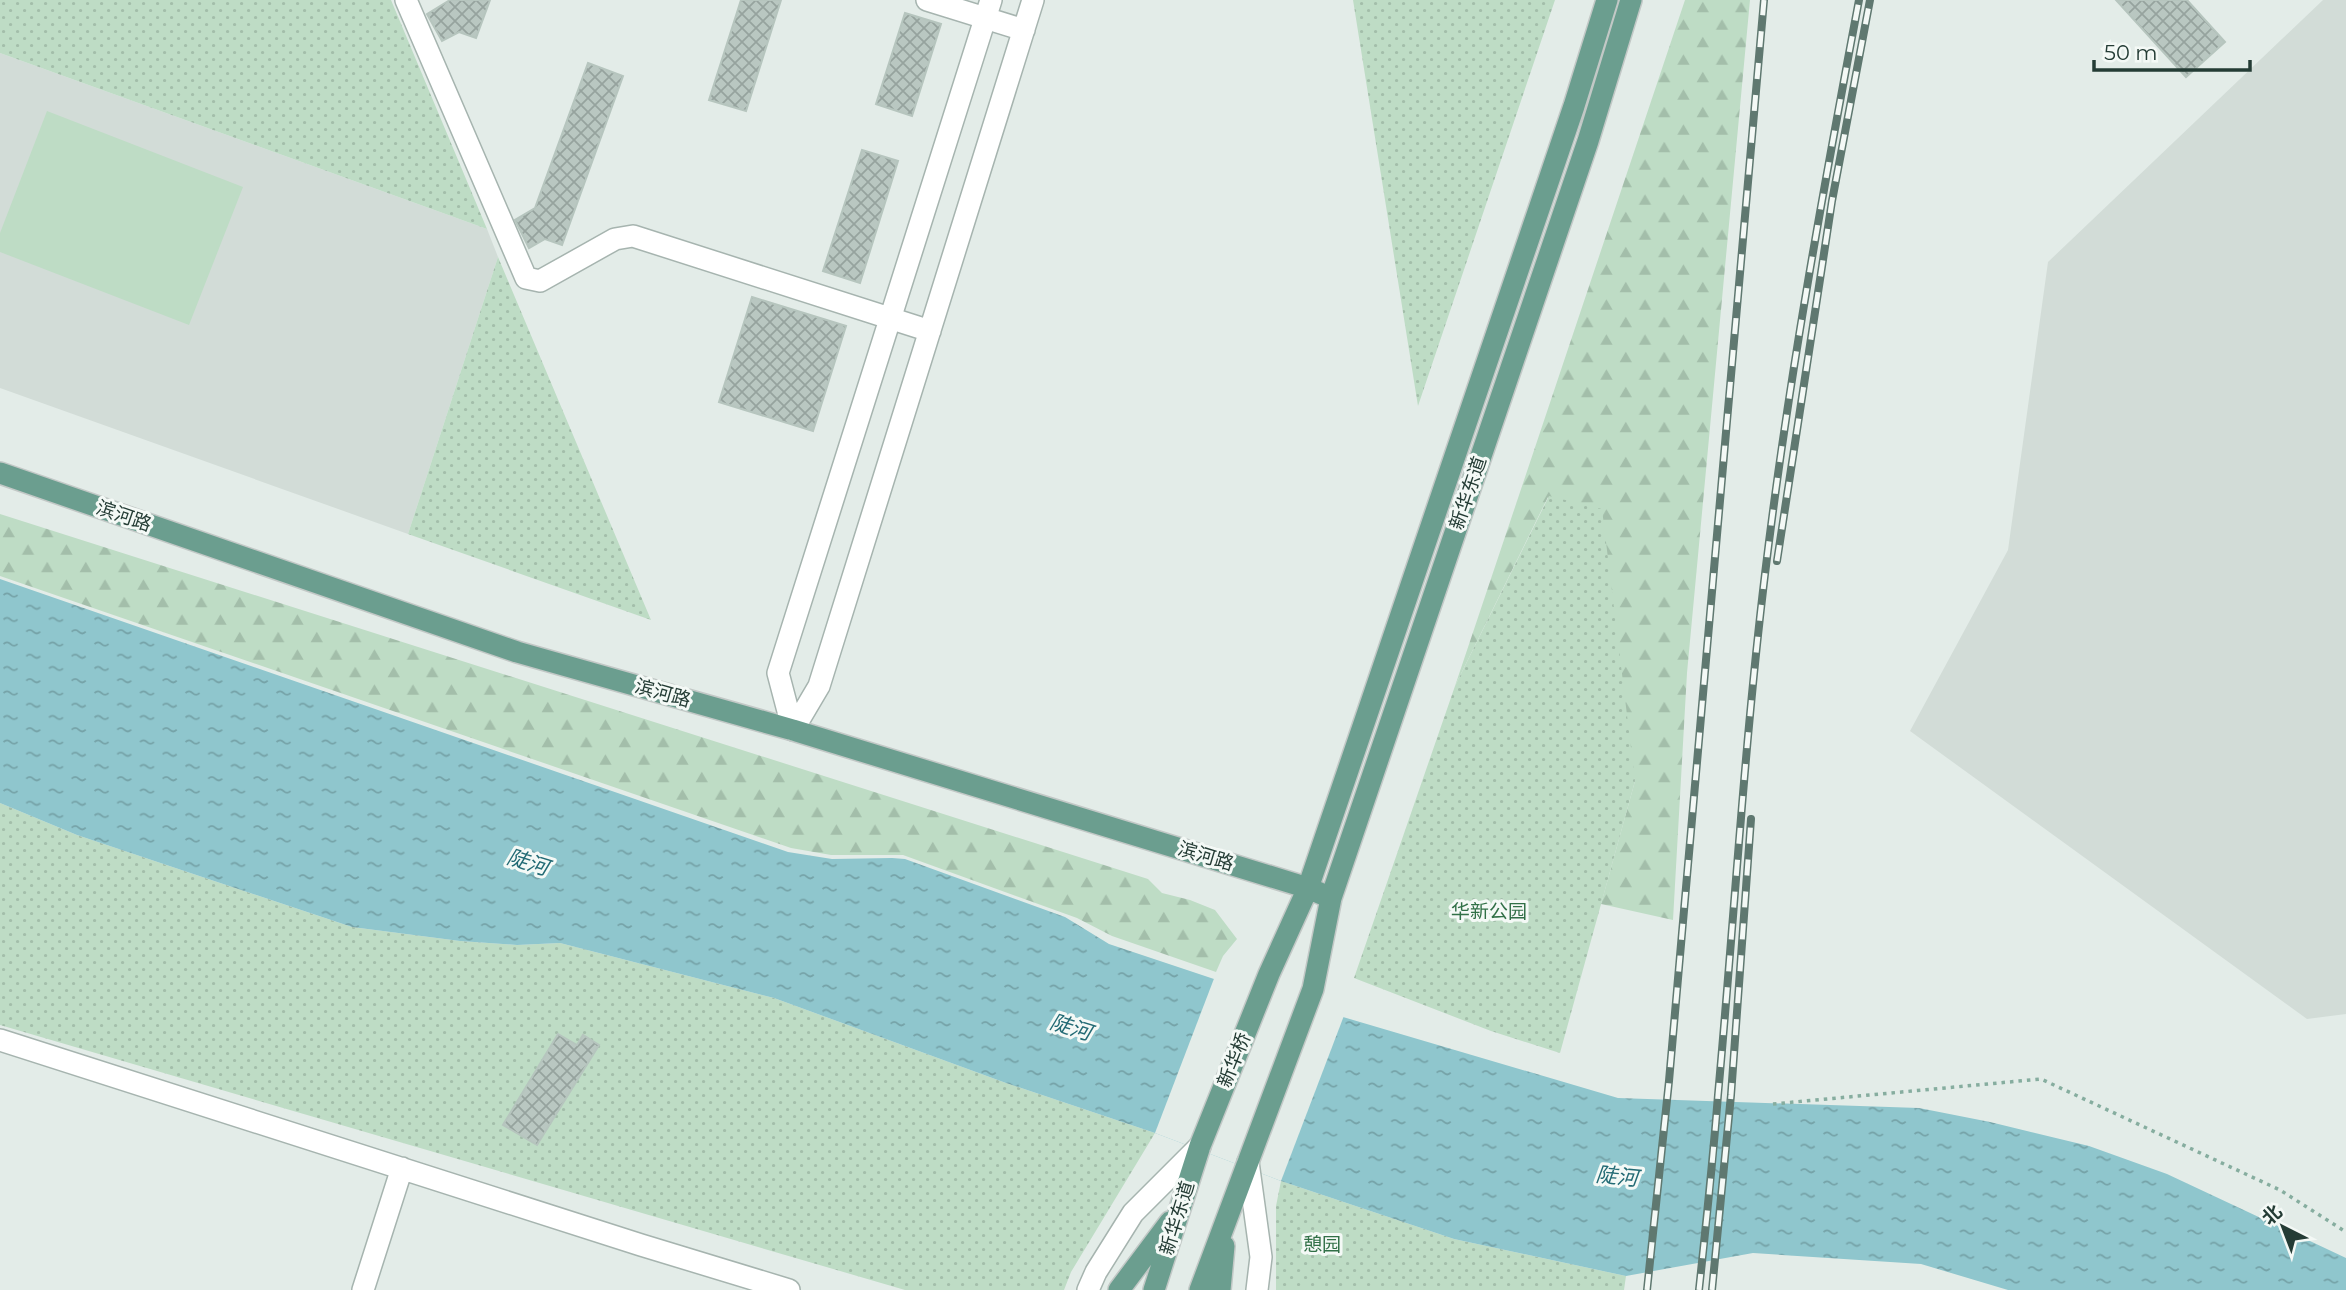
<svg xmlns="http://www.w3.org/2000/svg" width="2346" height="1290" viewBox="0 0 2346 1290" font-family="Montserrat,'Noto Sans SC',sans-serif">
<defs>
<pattern id="forest-firs" width="22" height="20" patternUnits="userSpaceOnUse" patternTransform="scale(1.75)"><rect width="22" height="20" fill="#bedcc5"/><path d="M5 1l3.5 6h-7zM16 11l3.5 6h-7z" fill="#a3beaa"/></pattern>
<pattern id="park-dots" width="8" height="8" patternUnits="userSpaceOnUse" patternTransform="scale(1.75)"><rect width="8" height="8" fill="#bedcc5"/><path d="M2 2h.1M6 6h.1" fill="none" stroke="#a3beaa" stroke-width="1.8" stroke-linecap="round"/></pattern>
<pattern id="water-ripples" width="26" height="14" patternUnits="userSpaceOnUse" patternTransform="scale(1.75)"><rect width="26" height="14" fill="#8fc6cd"/><path d="M2 4q2-2 4 0t4 0M15 11q2-2 4 0t4 0" fill="none" stroke="#75a2a7"/></pattern>
<pattern id="building-cross-hatch" width="8" height="8" patternUnits="userSpaceOnUse" patternTransform="scale(1.75)"><rect width="8" height="8" fill="#b9c7c1"/><path d="M0 0l8 8M0 8l8-8" fill="none" stroke="#96a39e"/></pattern>
</defs>
<rect width="100%" height="100%" fill="#e3ece8"/>
<path fill="#d2dcd7" d="M2323,0h23v1014l-39,5 -397,-288 98,-181 40,-288z
M0,53l487,176 11,28 -90,277 -408,-146z"/>
<path fill="#bedcc5" d="M47,111l196,76 -54,138 -189,-73v-19z"/>
<path fill="url(#forest-firs)" d="M1685,0h65l-63,673 -14,247 -72,-16 34,-123 -87,-284 -93,189z
M0,514l1148,365 14,14 28,7 25,10 22,29 -14,17 -7,16 -104,-36 -35,-18 -174,-63h-72l-40,-7 -791,-272z"/>
<path fill="url(#park-dots)" d="M0,0h391l96,229 -487,-176z
M1353,0h202l-137,406z
M498,257l153,363 -243,-86z
M1549,496l53,13 33,272 -75,272 -69,-22 -137,-53 101,-292z
M0,803l77,32 275,92 108,14 57,4 43,-2 214,55 232,85 149,50 -84,139 -7,18h-159l-905,-265z
M1281,1181l173,58 172,37 -2,14h-348v-84z"/>
<path fill="url(#water-ripples)" d="M0,579l788,273 44,7 60,-1 13,1 160,58 44,27 105,35 404,119 301,10 71,14 99,24 78,28 179,84v32h-338l-87,-26 -168,-11 -127,23 -172,-37 -173,-58 -126,-48 -149,-50 -232,-85 -214,-55 -43,2 -57,-4 -108,-14 -275,-92 -77,-32z"/>
<path fill="#e3ece8" d="M1215,976l130,37 -64,168 -126,-48z"/>
<path fill="url(#building-cross-hatch)" stroke="#b6c5be" stroke-width="2" d="M450,0h40l-14,38 -17,-6 -17,9 -15,-27z
M741,0h40l-35,111 -37,-11z
M2116,0h71l38,42 -39,35z
M905,13l36,11 -29,92 -36,-12z
M588,63l35,13 -61,169 -17,-6 -16,9 -14,-28 20,-12z
M862,150l36,11 -38,122 -37,-12z
M752,297l94,29 -33,105 -94,-29z
M558,1034l19,11 6,-10 16,10 -62,100 -34,-20z"/>
<g fill="none" stroke-linecap="round" stroke-linejoin="round">
<g stroke="#a6b4af" stroke-width="24">
<path id="minor" d="M406,0l120,278 14,3 75,-42 18,-3 297,95
M927,0l97,30
M793,730l26,-44 214,-686
M793,730l-15,-57 213,-673
M0,1040l641,205 148,45
M1248,1162l13,95 -4,33
M363,1290l39,-122
M1088,1290l8,-18 37,-59 67,-67"/>
</g>
<g stroke="#c2c8c6" stroke-width="24">
<path id="major" d="M0,473l517,179 276,78 515,158 23,10
M1119,1290l51,-68
M1154,1290l46,-144 69,-172 39,-86 266,-782 33,-106
M1200,1290l113,-301 18,-91 257,-757 43,-141
M1220,1290l4,-44"/>
</g>
<path stroke="#86ad9f" stroke-width="3.5" stroke-dasharray="3.5 5" stroke-linecap="butt" d="M1773,1104l268,-25 239,111 66,42"/>
<use href="#minor" stroke="#fff" stroke-width="21"/>
<use href="#major" stroke="#6b9e8f" stroke-width="21"/>
<g stroke="#5f7870" stroke-width="8">
<path id="rail" d="M1777,561l55,-360 38,-201
M1647,1290l22,-209 95,-1081
M1699,1290c7,-65 14,-130 19,-195 16,-174 26,-348 47,-521 23,-192 58,-383 94,-574
M1712,1290l19,-195 20,-276"/>
</g>
<use href="#rail" stroke="#f4f9f6" stroke-width="5" stroke-dasharray="16" stroke-linecap="butt"/>
</g>
<g text-anchor="middle" dominant-baseline="central" stroke-width="6" stroke-linejoin="round" paint-order="stroke">
<g font-size="19" fill="#243c35" stroke="#f4f9f6">
<text transform="translate(1468 493) rotate(-71)">新华东道</text>
<text transform="translate(124 516) rotate(19)">滨河路</text>
<text transform="translate(663 693) rotate(16)">滨河路</text>
<text transform="translate(1206 856) rotate(17)">滨河路</text>
<text transform="translate(1234 1060) rotate(-68)">新华桥</text>
<text transform="translate(1177 1218) rotate(-73)">新华东道</text>
</g>
<g font-size="19" fill="#317047" stroke="#f4f9f6">
<text x="1489" y="911">华新公园</text>
<text x="1322" y="1244">憩园</text>
</g>
<g font-size="21" font-style="italic" fill="#226a74" stroke="#f4f9f6">
<text transform="translate(528 862) rotate(17)">陡河</text>
<text transform="translate(1071 1027) rotate(17)">陡河</text>
<text transform="translate(1617 1176) rotate(6)">陡河</text>
</g>
</g>
<g transform="translate(2283 1227) rotate(318)" stroke="#f4f9f6" stroke-width="5" paint-order="stroke">
<path d="M0-5L12 26L0 18L-12 26Z" fill="#243c35"/>
<text y="-10" font-size="19" font-weight="bold" text-anchor="middle" fill="#243c35">北</text>
</g>
<path d="M2094 60v10h156v-10" fill="none" stroke="#243c35" stroke-width="3.5"/>
<text x="2104" y="60" font-size="21" fill="#243c35" stroke="#f4f9f6" stroke-width="5" paint-order="stroke">50 m</text>
</svg>
